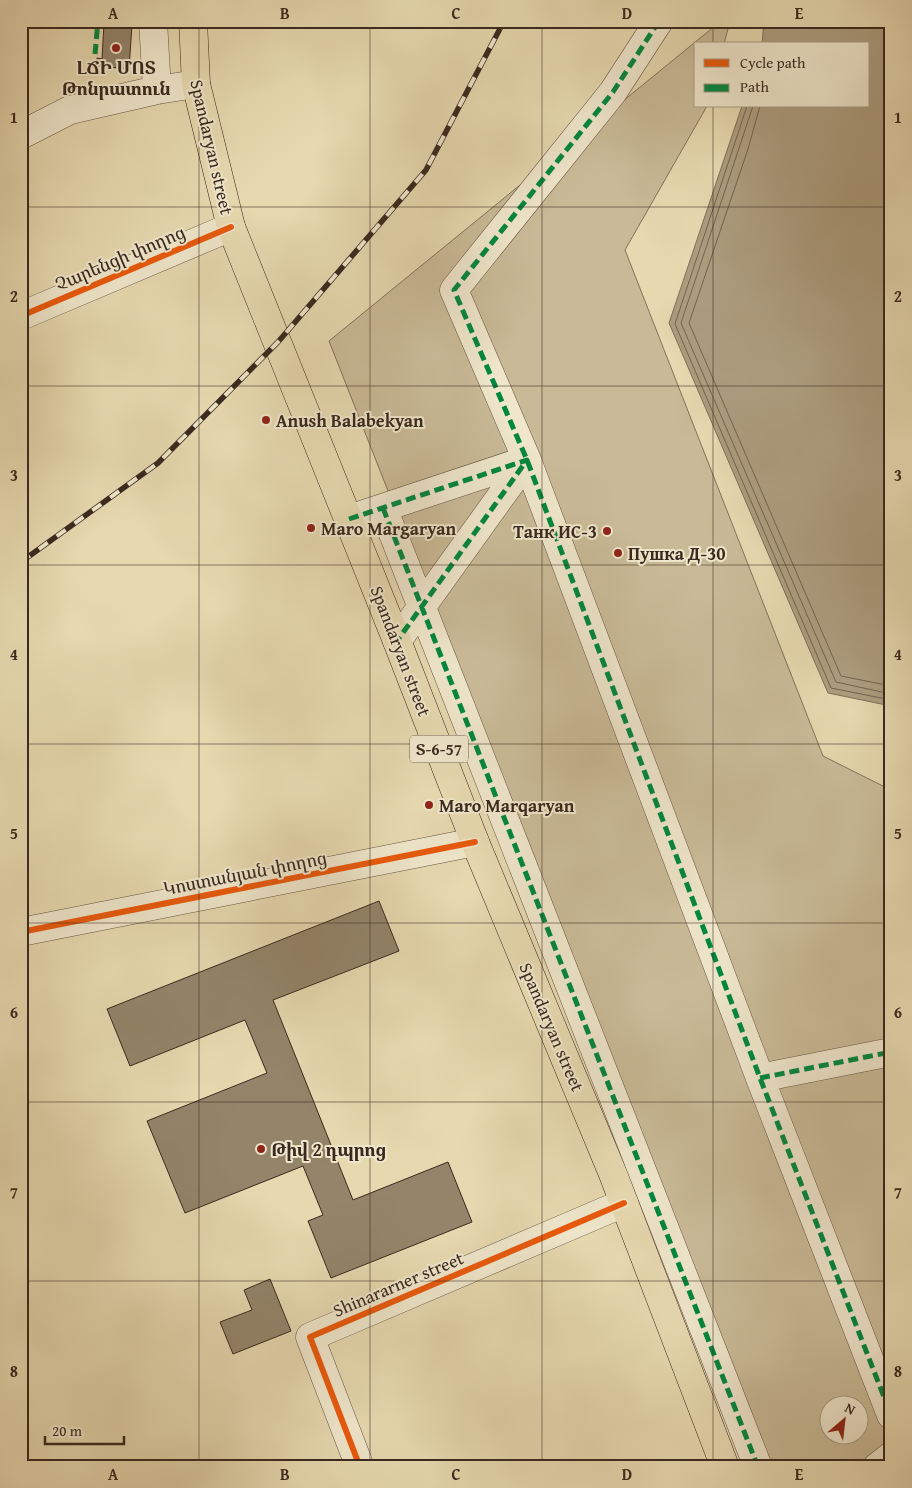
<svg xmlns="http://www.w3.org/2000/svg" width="912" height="1488" viewBox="0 0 912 1488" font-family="'Gentium Book Plus','Noto Serif Armenian',serif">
<rect width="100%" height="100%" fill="#e6d8af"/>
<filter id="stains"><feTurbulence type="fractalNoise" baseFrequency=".004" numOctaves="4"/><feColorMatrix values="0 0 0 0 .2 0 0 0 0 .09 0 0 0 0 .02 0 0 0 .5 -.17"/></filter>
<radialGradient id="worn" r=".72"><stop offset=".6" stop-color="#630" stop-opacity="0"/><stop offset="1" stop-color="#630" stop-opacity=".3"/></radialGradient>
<path fill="#c9ba97" stroke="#82725b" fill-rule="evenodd" d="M721,21h9l-6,23h-28v62h11l-82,144 198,506 68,34v677h-123l-198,-514 -241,-612zM830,1406h30v30h-30z"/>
<path fill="#ac9c7e" stroke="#7e6e58" d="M764,21h127v685l-63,-13 -159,-370 73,-217h126v-62h-106z"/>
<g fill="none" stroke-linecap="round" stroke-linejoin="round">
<path stroke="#73624e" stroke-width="1" d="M747,106l-72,218 156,364 60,12
M753,106l-72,217 155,359 55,12
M760,106l-12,43 -59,174 152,353 50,10"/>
</g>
<path fill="#93846a" stroke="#3a291f" d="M104,23l28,1 -3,45 -33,-3 1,-8 5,1z
M379,901l20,50 -126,49 80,200 95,-38 24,60 -141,56 -23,-57 15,-6 -20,-49 -118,47 -38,-92 120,-48 -22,-53 -115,46 -23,-57z
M270,1279l21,52 -58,23 -13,-32 32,-12 -8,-20z"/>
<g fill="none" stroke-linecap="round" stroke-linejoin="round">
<g stroke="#655543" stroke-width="29">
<path id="minor" d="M153,21l4,69
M659,21l-46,71 -159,198 73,170 233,618 131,337
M21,135l49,-25 87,-20 39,-6
M21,316l210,-89
M383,508l375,959
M349,519l178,-59 -130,181
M21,932l454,-90
M760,1078l131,-26
M360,1467l-50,-130 314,-134
M877,1467l14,-11"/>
</g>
<g stroke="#3a291f" stroke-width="29">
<path id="major" d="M193,21l3,63 35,143 166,414 78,201 138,332 112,293"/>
</g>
<use href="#minor" stroke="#efe6cb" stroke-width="28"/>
<use href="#major" stroke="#e6d8af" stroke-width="28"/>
<g stroke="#3a291f" stroke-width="5.5">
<path id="rail" d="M21,562l137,-99 120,-121 148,-172 78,-149"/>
</g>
<use href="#rail" stroke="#efe6cb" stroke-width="4" stroke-dasharray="11" stroke-linecap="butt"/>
<path stroke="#00873e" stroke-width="5" stroke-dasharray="10 5" stroke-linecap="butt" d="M659,21l-46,71 -159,198 73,170 233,618 131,337
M95,54l3,-33
M383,508l375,959
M349,519l178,-59 -130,181
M760,1078l131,-26
M877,1467l14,-11"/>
<g stroke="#efe6cb" stroke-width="9">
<path id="cycleway" d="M21,316l210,-89
M21,932l454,-90
M360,1467l-50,-130 314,-134"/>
</g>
<use href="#cycleway" stroke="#e8590c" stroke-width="6"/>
</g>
<path fill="none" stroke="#3a291f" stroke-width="1" stroke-opacity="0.55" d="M199,21v1446M370,21v1446M542,21v1446M713,21v23M713,106v1361M21,207h870M21,386h870M21,565h870M21,744h870M21,923h870M21,1102h870M21,1281h870"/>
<g fill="#8f2418" stroke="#efe6cb" stroke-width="2">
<circle cx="116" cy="48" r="5"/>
<circle cx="266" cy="420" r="5"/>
<circle cx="311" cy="528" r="5"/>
<circle cx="607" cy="531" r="5"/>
<circle cx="618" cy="553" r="5"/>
<circle cx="429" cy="805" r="5"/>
<circle cx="261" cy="1149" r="5"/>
</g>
<g text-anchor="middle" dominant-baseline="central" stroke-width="4" stroke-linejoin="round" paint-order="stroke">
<rect fill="#efe6cb" stroke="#706253" stroke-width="1" x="410" y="735.5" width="58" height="27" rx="4"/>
<g font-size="16" font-weight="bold" fill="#3a291f">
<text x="439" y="749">Տ-6-57</text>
</g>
<g font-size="18" font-weight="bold" fill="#3a291f" stroke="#efe6cb" text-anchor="start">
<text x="116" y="67" text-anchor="middle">ԼՃԻ ՄՈՏ<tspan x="116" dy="21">Թոնրատուն</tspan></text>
<text x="276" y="420">Anush Balabekyan</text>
<text x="321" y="528">Maro Margaryan</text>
<text x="597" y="531" text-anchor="end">Танк ИС-3</text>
<text x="628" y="553">Пушка Д-30</text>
<text x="439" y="805">Maro Marqaryan</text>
<text x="271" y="1149">Թիվ 2 դպրոց</text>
</g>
<g font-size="18" fill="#3a291f" stroke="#efe6cb">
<text transform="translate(212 147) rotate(77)">Spandaryan street</text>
<text transform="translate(120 258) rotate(-23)">Չարենցի փողոց</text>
<text transform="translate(401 651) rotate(69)">Spandaryan street</text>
<text transform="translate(245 873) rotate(-11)">Կոստանյան փողոց</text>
<text transform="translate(552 1027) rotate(67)">Spandaryan street</text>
<text transform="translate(398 1284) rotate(-23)">Shinararner street</text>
</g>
</g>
<rect width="912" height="1488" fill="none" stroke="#e6d8af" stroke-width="55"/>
<rect x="694" y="42" width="175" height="65" fill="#efe6cb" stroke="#a79a86"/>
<rect x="704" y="59" width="25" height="8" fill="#e8590c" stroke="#a79a86"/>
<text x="740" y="68" font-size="15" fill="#3a291f">Cycle path</text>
<rect x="704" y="84" width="25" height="8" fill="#00873e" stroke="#a79a86"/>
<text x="740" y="92" font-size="15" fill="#3a291f">Path</text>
<g transform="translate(844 1420) rotate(28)"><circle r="24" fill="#efe6cb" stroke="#a79a86"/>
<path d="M0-4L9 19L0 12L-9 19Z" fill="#8f2418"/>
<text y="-8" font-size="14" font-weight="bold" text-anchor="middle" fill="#3a291f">N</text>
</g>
<path d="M45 1436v8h79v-8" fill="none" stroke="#3a291f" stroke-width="2.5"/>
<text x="52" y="1436" font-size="15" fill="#3a291f" stroke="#efe6cb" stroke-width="4" paint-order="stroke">20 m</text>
<rect x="28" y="28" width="856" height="1432" fill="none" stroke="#3a291f" stroke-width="2"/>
<g font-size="16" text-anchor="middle" font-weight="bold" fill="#3a291f">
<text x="113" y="19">A</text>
<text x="285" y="19">B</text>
<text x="456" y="19">C</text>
<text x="627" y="19">D</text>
<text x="799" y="19">E</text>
<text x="14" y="123">1</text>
<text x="898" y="123">1</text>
<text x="14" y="302">2</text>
<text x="898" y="302">2</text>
<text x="14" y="481">3</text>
<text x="898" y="481">3</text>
<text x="14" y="660">4</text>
<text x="898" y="660">4</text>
<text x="14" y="839">5</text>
<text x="898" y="839">5</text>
<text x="14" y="1018">6</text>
<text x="898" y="1018">6</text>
<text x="14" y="1198">7</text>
<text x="898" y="1198">7</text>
<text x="14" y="1377">8</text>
<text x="898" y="1377">8</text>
<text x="113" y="1480">A</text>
<text x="285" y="1480">B</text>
<text x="456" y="1480">C</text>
<text x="627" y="1480">D</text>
<text x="799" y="1480">E</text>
</g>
<rect width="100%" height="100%" filter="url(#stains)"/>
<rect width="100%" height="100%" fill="url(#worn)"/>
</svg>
